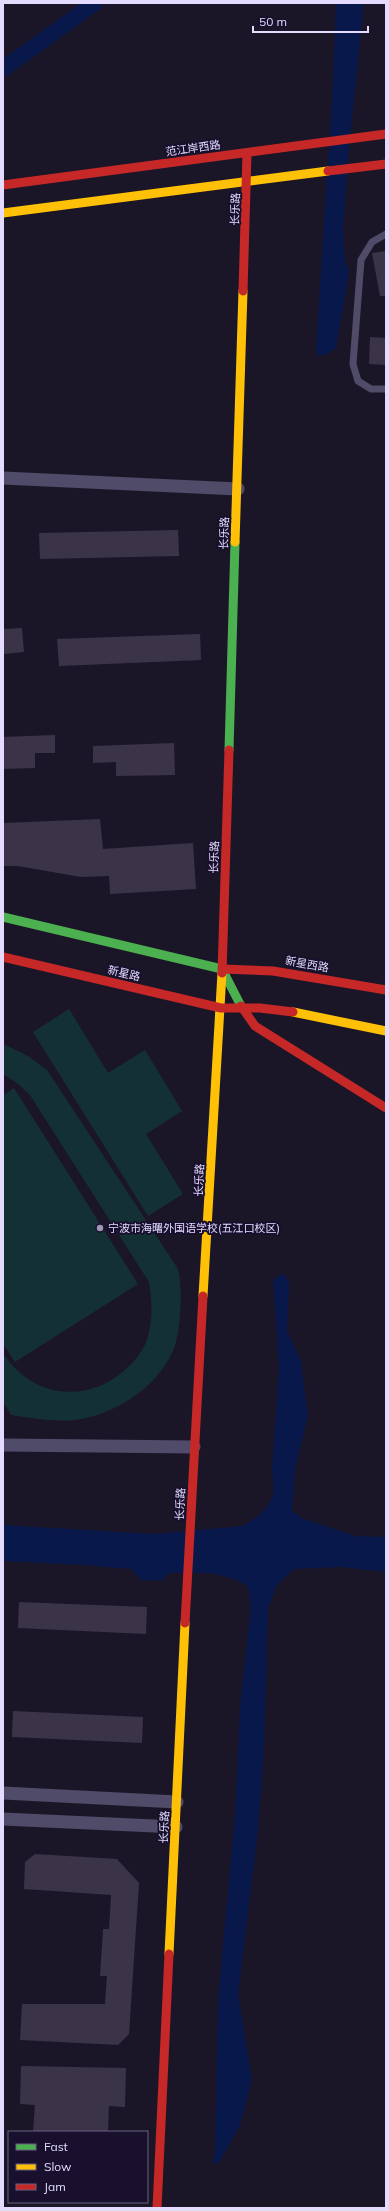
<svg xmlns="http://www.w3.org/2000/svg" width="389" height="2211" viewBox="0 0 389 2211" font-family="Mulish,'Noto Sans SC',sans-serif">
<rect width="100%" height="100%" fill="#1b1627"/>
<path fill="#133035" d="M69,1009l39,64 37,-23 37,61 -36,23 37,60 -35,22 -115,-184z
M3,1044l25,12 19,14 131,199c5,20 3,66 -6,84 -17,36 -58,62 -97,67 -21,2 -43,-2 -64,-5l-8,-13v-49c28,44 82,52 122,17 10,-9 20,-21 23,-34 5,-19 4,-35 1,-54l-119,-187 -13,-12 -14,-9z
M14,1088l124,196 -123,78 -12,-18v-249z"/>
<path fill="#09184a" d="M336,3h28l-15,145 -6,80 2,33 4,9 -2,16 -11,62 -10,7h-9l-1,-7 16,-249z
M283,1273l6,9 -2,48 14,32 7,54 -13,53 -3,42 10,7 53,18 31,1v35l-45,-5 -47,2 -17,16 -9,24 -4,142 -6,80 -20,163 14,86 -12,45 -20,37 -7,2 2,-13 3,-152 17,-183 5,-109 11,-100 -3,-21c-29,-16 -47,-13 -79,-13l-7,8 -21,-1 -10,-11 -48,-4 -80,-4v-36l151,9 89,-8 17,-11 9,-11 5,-12 -2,-23 7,-101 -6,-88z"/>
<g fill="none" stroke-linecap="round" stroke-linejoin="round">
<path stroke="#09184a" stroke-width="16" d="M3,69l92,-66"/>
</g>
<path fill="#3b3448" d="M386,251v45h-6l-8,-43z
M370,337l16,1v27l-17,-1z
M178,530l1,26 -139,3 -1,-26z
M22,628l2,24 -21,2v-25z
M200,634l1,26 -142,6 -2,-27z
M55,735v18h-20v15l-32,1v-32z
M174,743l1,32 -59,1v-14l-23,1v-17z
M100,819l3,30 90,-6 3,46 -86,5 -1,-18 -28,1 -63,-11h-15v-43z
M19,1602l128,5 -1,27 -128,-6z
M13,1711l130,6 -1,26 -130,-6z
M35,1854l82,5 22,24 -10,151 -11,11 -98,-5 2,-36h83l2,-28h-7l3,-47h6l2,-34 -87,-6 1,-27z
M21,2066l105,2 -1,39 -16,-1 -1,26h-75l2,-27 -15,-1z"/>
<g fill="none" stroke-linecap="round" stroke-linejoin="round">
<path stroke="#504b68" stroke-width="7" d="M386,234l-14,8 -11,18 -8,104 5,17 13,8h15"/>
<path stroke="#504b68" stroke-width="13" d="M3,478l235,11
M3,1445l191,2
M3,1793l174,9
M3,1819l173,8"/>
<path stroke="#4caf50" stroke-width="9" d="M229,750l6,-208
M3,917l219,52 19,37"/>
<path stroke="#ffc107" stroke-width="9" d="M3,213l325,-42
M235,542l8,-251
M293,1012l93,19
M203,1296l19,-323
M169,1954l16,-331"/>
<path stroke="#c62828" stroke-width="9" d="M328,171l58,-7
M3,185l383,-51
M243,291l4,-138
M3,957l218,51h39l33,4
M222,969l51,2 113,19
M222,973l7,-223
M241,1006l14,20 131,82
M185,1623l18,-327
M157,2208l12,-254"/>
</g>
<circle fill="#9e96b3" stroke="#18102d" stroke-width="1.5" cx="100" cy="1228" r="4"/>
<g text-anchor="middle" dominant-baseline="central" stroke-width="4" stroke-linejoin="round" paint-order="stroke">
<g font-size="11" fill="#e4dbff" stroke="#18102d">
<text transform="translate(193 148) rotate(-8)">范江岸西路</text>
<text transform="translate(235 209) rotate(-88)">长乐路</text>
<text transform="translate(224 533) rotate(-88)">长乐路</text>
<text transform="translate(214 857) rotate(-88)">长乐路</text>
<text transform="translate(307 964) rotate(10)">新星西路</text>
<text transform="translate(124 973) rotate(13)">新星路</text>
<text transform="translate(199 1180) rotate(-87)">长乐路</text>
<text transform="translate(180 1504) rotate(-87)">长乐路</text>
<text transform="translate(164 1827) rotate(-87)">长乐路</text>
</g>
<g font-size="11" fill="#e4dbff" stroke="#18102d" text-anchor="start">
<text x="108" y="1228">宁波市海曙外国语学校(五江口校区)</text>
</g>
</g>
<rect width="389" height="2211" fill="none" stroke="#e4dbff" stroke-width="8"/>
<rect x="8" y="2131" width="140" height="72" fill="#18102d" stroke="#6a6181"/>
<rect x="16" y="2144" width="20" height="6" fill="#4caf50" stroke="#6a6181"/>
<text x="44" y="2151" font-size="12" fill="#e4dbff">Fast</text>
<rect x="16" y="2164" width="20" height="6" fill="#ffc107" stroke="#6a6181"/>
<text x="44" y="2171" font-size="12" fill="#e4dbff">Slow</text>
<rect x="16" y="2184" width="20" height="6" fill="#c62828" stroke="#6a6181"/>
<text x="44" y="2191" font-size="12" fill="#e4dbff">Jam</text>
<path d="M253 26v6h115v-6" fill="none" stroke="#e4dbff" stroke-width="2"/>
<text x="259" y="26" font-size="12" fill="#e4dbff" stroke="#18102d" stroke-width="3" paint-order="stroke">50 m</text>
</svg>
